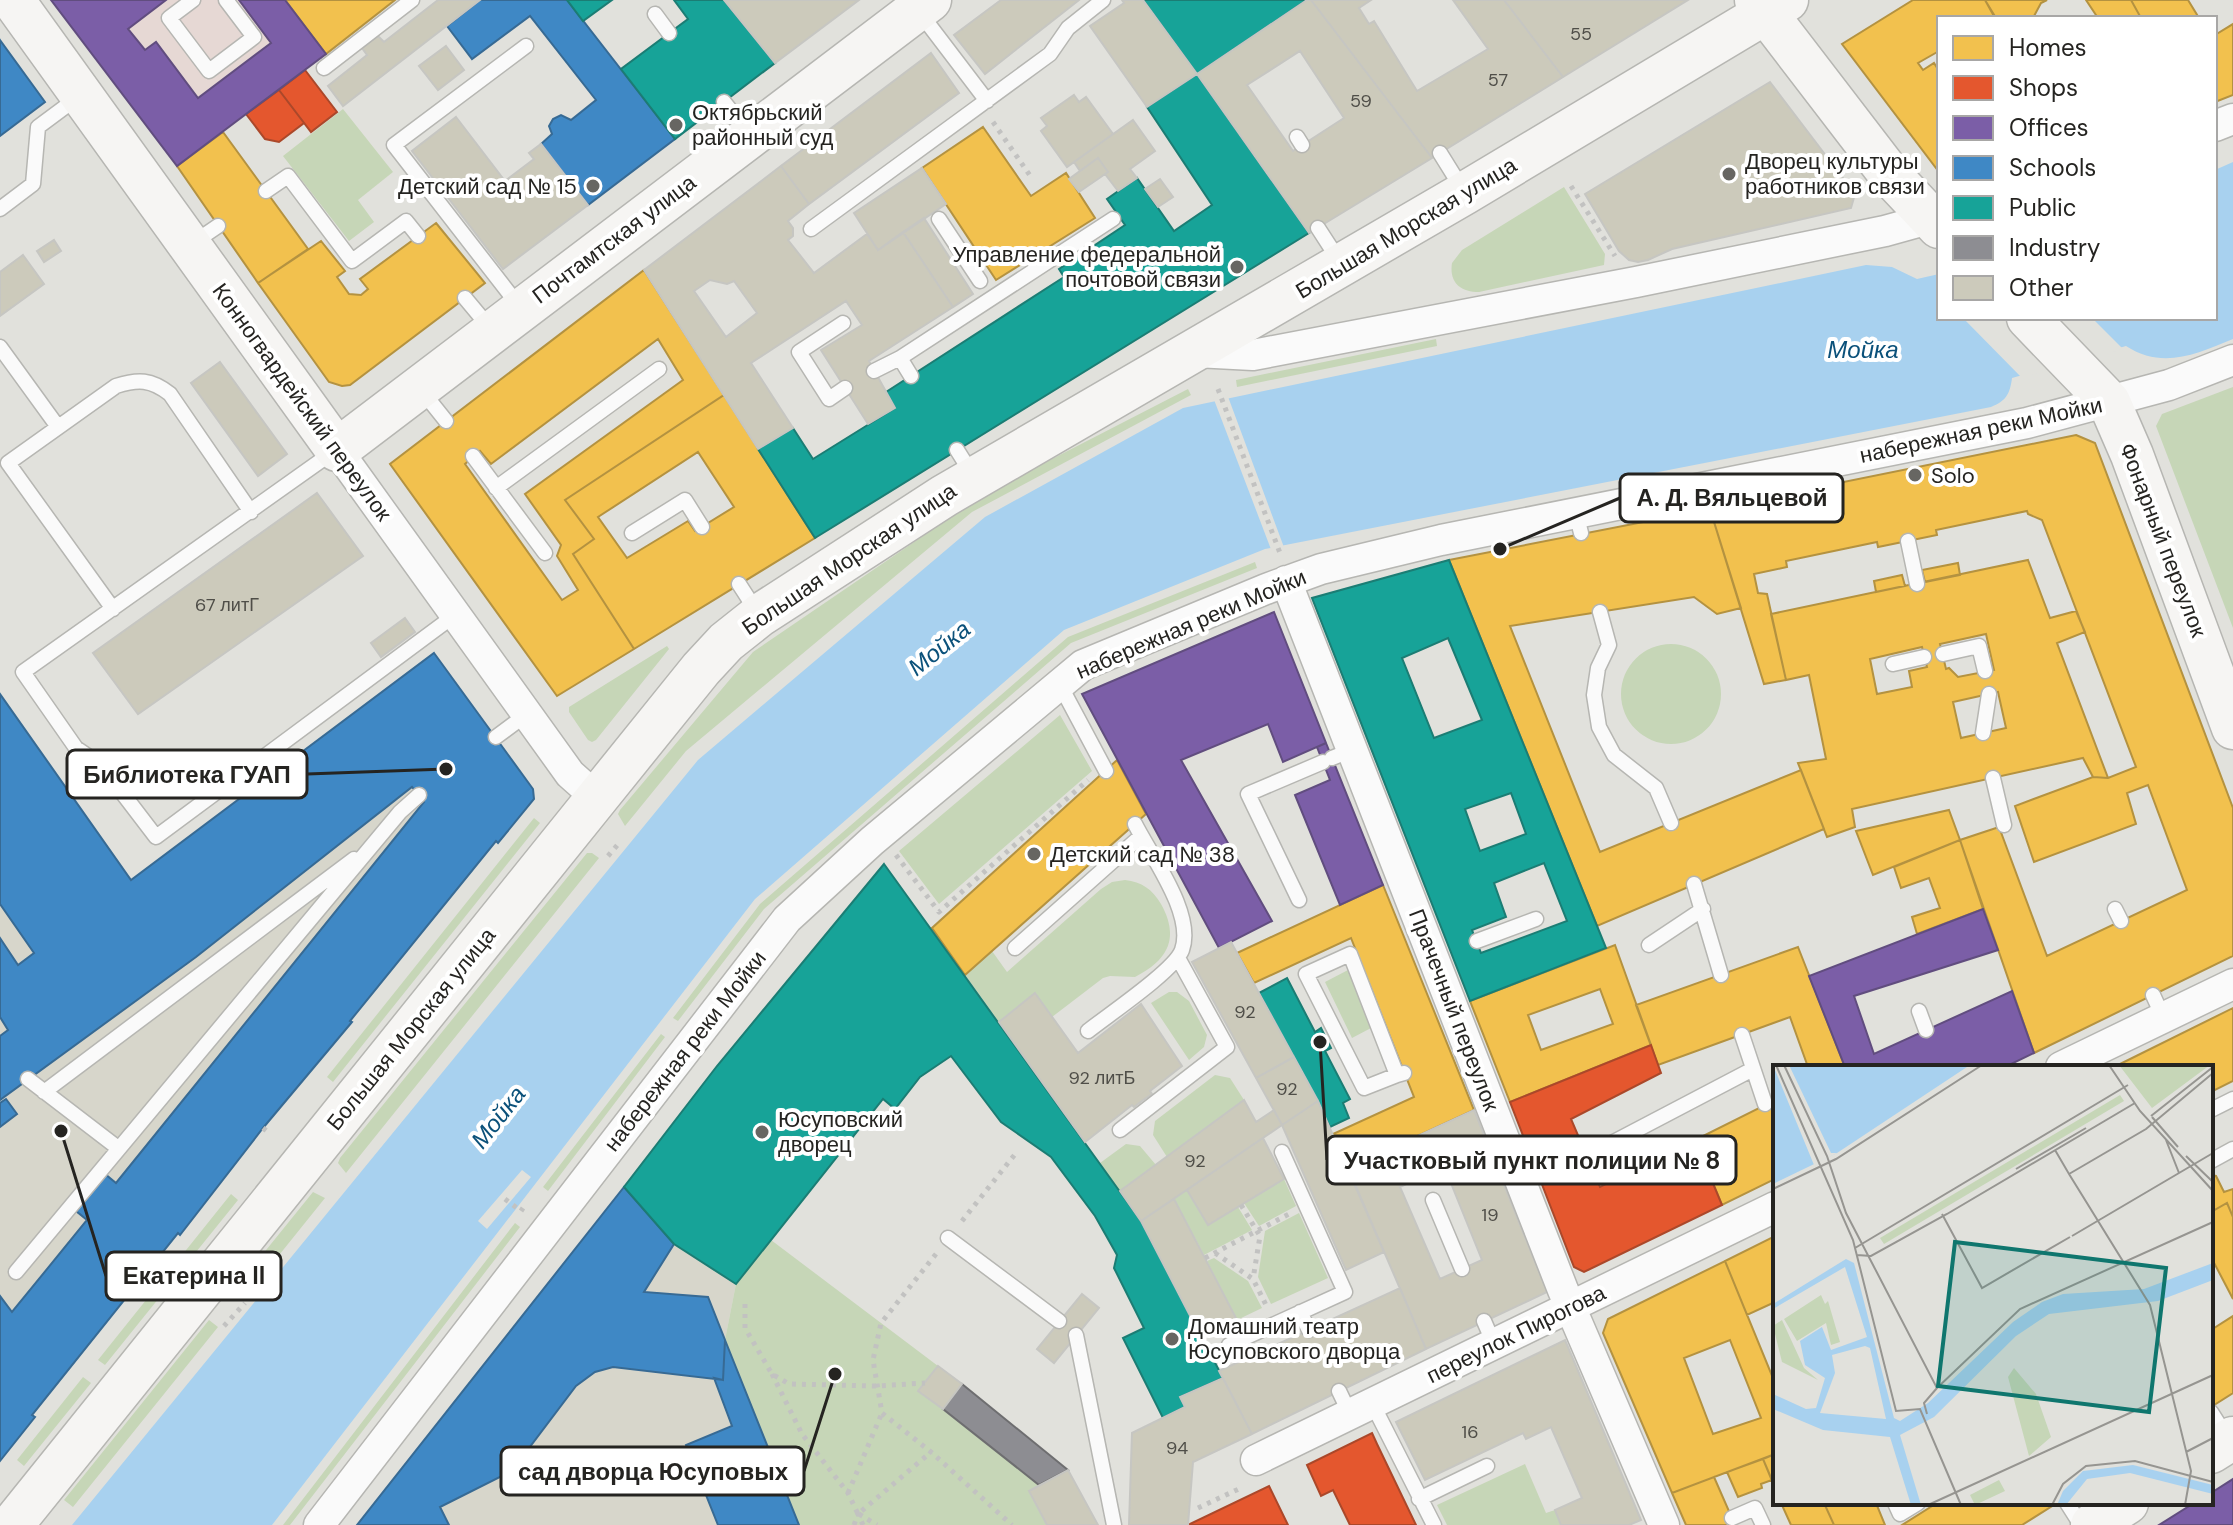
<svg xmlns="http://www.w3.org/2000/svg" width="2233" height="1525" viewBox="0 0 2233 1525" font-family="'DM Sans',sans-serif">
<rect width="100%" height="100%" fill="#e1e1dc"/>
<path fill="#e6d8d4" d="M51,0h234l41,54 -149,112z"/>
<path fill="#d7d6cb" d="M434,653l99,136 1,10 -36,44 -2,-2 -146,179 2,2 -89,106 -83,107 -2,-2 -145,181 2,3 -35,44v-557l34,49z
M624,1187l50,57 62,40 -11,56 74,185h-442z"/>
<path fill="#c6d6b7" d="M343,109l50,63 -35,28 16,22 -25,19 -66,-85z
M1564,187l41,67 -1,11 -125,27c-19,0 -30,-10 -27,-29l10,-13z
M1436,339l1,7 -200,41 -1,-7z
M2233,387v241l-77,-202 6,-12z
M1188,389l3,6 -219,117 -286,239 -61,75 -7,-12 2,-4 133,-158 233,-159z
M1255,562l2,6 -186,75 -307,266 -86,112 -5,-3 87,-114 308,-267z
M1621 694a50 50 0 1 1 100 0a50 50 0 1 1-100 0Z
M667,646l2,3 -73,91 -4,2 -4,-2 -19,-28v-5z
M1060,715l32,56 -153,133 -40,-53z
M534,818l6,5 -207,259 -6,-5z
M587,853h5l7,5 -253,315 -8,-10 2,-5z
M1125,880c17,2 27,9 36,24 19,34 7,56 -26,73l-25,-1 -7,2 -51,39 -17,-23 -36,28 -34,-47 27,-24 15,21 94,-83 11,-7z
M1348,970l23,58 -19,10 -27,-56z
M1169,992h8l12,9 18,34 -3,12 -15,13 -38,-57z
M661,1034l4,3 -117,154 -5,-4z
M1215,1075l15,3 14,22 -77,57 -14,-22 2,-14z
M1126,1144l14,2 16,19 -36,26 -20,-28z
M1284,1179l12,27 -37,20 -15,-23z
M1187,1190l21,35 30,-18 14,23 -48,25 -30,-56z
M313,1192l12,6 -74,92 -10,-9z
M231,1194l7,6 -133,165 -7,-5z
M1299,1213l29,65 -57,26 -13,-27 7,-46z
M515,1223l5,4 -230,298h-7z
M771,1240l167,126 -19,25 120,94 -10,7 18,33h-248l-74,-185 11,-56z
M1214,1258l34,23 14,27 -25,12 -30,-59z
M209,1320l9,7 -145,180 -9,-7z
M83,1377l8,6 -67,83 -7,-6z
M1525,1464l21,49 9,-3 6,15h-114l-10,-20z"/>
<path fill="#a8d1ef" d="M2233,162v177c-37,15 -70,31 -107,7l-114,32c-2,16 -6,23 -21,29l-726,142 -201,81 -309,269 -483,626h-200l626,-765 287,-243 198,-109 683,-143 26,2 25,12 22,-5v44h276v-148z"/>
<path fill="#e1e1dc" d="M1963,318h129l31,31 -101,29z
M1227,394l58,156 -13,2 -59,-155z
M522,1170l9,7 -44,52 -9,-8z"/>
<path fill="#f2c14e" stroke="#b49240" stroke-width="2" fill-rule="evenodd" d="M285,0h110l-69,54z
M1913,0h72l10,18h-56v33l-21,12 5,7 11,-7 5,8v101l-97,-128z
M1985,0h62l-6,3 -8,15h-37z
M2086,0h45l10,18h-43z
M2131,0h57l11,18h-58z
M2233,24v71l-18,7v-67z
M983,127l48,69 35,-23 29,45 -99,62 -74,-112z
M223,132l85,117 -50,34 -81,-117z
M436,223l49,60 -135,102 -8,1 -13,-4 -71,-99 63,-42 24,30 -8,6 12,17 12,1 7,-6 -8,-10z
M644,270l80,125 -159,105 29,39 -21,15 61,95 -77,47 -167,-232zM658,339l25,41 -158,114 36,51 -4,11 21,34 -16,10 -97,-136 15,-13 11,13z
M724,395l91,143 -181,111 -61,-95 21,-15 -29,-39zM698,452l36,55 -39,24 -7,-10 -61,37 -29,-41z
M2076,435l19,8 138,365v148l-199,97 -74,-213 39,-13 48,129 140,-66 -39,-105 -21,8 9,31 -102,38 -19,-56 78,-29 15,1 28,-11 -94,-247 -14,-6 -1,-3 -91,19 1,5 -59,12 -1,-5 -91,19 1,6 -33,7 4,19 9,1 19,86 -22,4 -54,-175z
M1710,509l31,99 -24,6 -23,-17 -184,29 90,226 201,-82 23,59 -227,97 -148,-366z
M2028,560l22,58 26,-7 9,21 -28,11 51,135 -15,-1 -10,-19 -231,51 3,18 -28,10 -29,-74 28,-4 -17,-84 -23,5 -15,-66zM1986,634l8,36 -36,7 -9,-9 -3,1 -6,-25zM1922,647l5,20 -18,4 3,16 -35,7 -7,-35zM1998,692l8,36 -45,10 -8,-36z
M1958,563l2,12 -35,7 -3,-12z
M1902,575l3,11 -29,6 -2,-11z
M1117,760l29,54 -181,161 -33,-47z
M1949,810l11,30 -87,35 -17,-44z
M1960,840l23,69 -66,25 -5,-17 28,-9 -11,-30 -28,10 -7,-21z
M1383,885l91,225 -126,58 -15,-34 81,-37 -63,-159 -97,45 -17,-30z
M1615,945l36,100 -141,57 -40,-101zM1600,989l13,35 -72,26 -13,-35z
M1798,947l47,120h-37l-18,-50 -132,48 -22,-60z
M2233,1008v73l-22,11v-25h-97z
M1775,1100v79l-53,26 -27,-65z
M2211,1175l5,1 8,16 9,-3v28l-6,-14 -16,9z
M2227,1203l6,14v82l-22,-42v-45z
M1775,1236v66l-28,13 -22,-54z
M1725,1261l50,122v71l-103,39 -69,-160 5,-14zM1730,1340l31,78 -48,16 -29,-76z
M2233,1316v77l-22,14v-77z
M1775,1454v34l-12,-29z
M1763,1459l9,21 -11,4 1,4 -24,9 -11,-25z
M1714,1477l21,48h-49l-14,-32z
M1824,1503h52l9,22h-51z
M1824,1503l10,22h-43l-10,-22z
M1937,1503h120l-35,22h-120z"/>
<path fill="#e4572e" stroke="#ab482a" stroke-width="2" d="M305,70l32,42 -26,20 -32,-42z
M279,90l25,33 -25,19 -14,-3 -19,-25z
M1651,1045l10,28 -90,46 29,68 95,-47 27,65 -138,67 -10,-5 -64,-165z
M1372,1433l5,11 39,81h-66l-17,-35 -12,6 -14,-31z
M1269,1486l19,39h-100z"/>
<path fill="#7b5ea7" stroke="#614d7f" stroke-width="2" d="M51,0h115l-38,29 17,21 11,-8 42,56 73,-55 -32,-43h46l41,54 -149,112z
M1274,612l52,131 -43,19 -15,-38 -87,36 91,161 -53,27 -137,-254z
M1326,743l57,142 -43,20 -45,-110 35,-15 -13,-33z
M1983,909l15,41 -144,46 20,58 138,-63 22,62 -29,14h-160l-36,-91z
M2233,1479v46h-74l35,-22h17v-10z"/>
<path fill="#3f88c5" stroke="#376a94" stroke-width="2" d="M480,0h87l108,139 -87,66 -47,-61 11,-10 -3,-8 4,-7 8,-4 10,5 25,-20 -66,-84 -58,43 -25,-33z
M0,40l45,62 -45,34z
M434,653l99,136 1,10 -36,44 -2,-2 -146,180 2,1 -89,106 -83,107 -2,-2 -146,182 3,2 -35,44v-165l12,16 75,-92 -11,-9 29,-37 11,9 308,-381 -12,-15 -216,170 -196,143v-64l8,-6 -8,-13v-79l18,27 16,-12 -34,-49v-210l131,186z
M6,1099l11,15 -17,13v-24z
M624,1187l50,57 -30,48 64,5 17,43 -2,40 -110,-13 -18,5 -19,14 -47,62 -25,27 -64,32 9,18h-92z
M725,1340l74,185h-81l-32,-80 46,-19 -18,-48 9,2z"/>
<path fill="#17a398" stroke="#1b7d74" stroke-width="2" fill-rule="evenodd" d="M567,0h45l-29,21z
M674,0h50l51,63 -100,76 -54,-70 67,-50z
M1143,0h164l-110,74z
M1197,74l112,159 -494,305 -57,-89 35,-21 20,31 82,-51 -9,-16 178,-115 -5,-8 66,-44 -18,-26 30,-21 37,53 38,-26 -65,-98z
M1449,560l157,388 -136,53 -158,-403zM1448,638l34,82 -48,18 -32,-80zM1511,793l15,41 -46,17 -15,-42zM1544,863l23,58 -86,32 -9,-23 34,-13 -12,-34z
M884,864l257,357 82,157 -43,19 5,10 -22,11 -40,-80 21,-10 -30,-60 3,-13 -22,-39 -44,-59 -50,-35 -50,-66 -31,21 -25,32 -12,-10 -147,185 -62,-40 -50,-57 93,-121z
M1287,978l28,54 6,-4 10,20 -6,3 25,48 -7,4 6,15 -19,9 -71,-134z"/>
<path fill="#8d8d92" stroke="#6e6e70" stroke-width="2" d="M962,1384l106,86 -29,15 -96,-76z"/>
<path fill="#cccabb" stroke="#c6c6c2" stroke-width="2" fill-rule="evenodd" d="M438,0h42l-137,106 -15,-20 39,-31 -5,-7 16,-12 6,6z
M724,0h135l-84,63z
M1001,0h78l-94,74 -31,-39z
M1122,0h21l54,74 -50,33 -57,-81 34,-23z
M1307,0h4l121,158 -123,75 -112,-159zM1300,51l44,67 -51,33 -46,-66z
M1311,0h60l-12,8 10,16 5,-3 43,70 71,-42 -35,-49h51l59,77 -131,81z
M1504,0h184l-125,77z
M446,46l18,24 -26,20 -19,-24z
M931,53l28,40 -150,111 -28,-38z
M1770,82l85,112 -4,14 -179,41 -24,11 -10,2 -9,-2 -10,-9 -34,-57z
M1074,95l5,7 7,-5 27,37 -46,33 -26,-36 6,-5 -6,-8z
M456,117l49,64 29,-22 -5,-6 12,-9 47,61 -85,64 -91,-118z
M1133,120l22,31 -25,18 7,9 -19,13 -13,-17 3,-2 -10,-14 -18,13 -6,-9z
M1098,158l10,14 -29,20 -10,-13z
M781,166l28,38 -21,17 5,7v8l-5,4 26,33 53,-39 11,16 25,-18 50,75 -84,54 26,47 -27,16 -47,-74 41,-25 -16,-24 -95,62 42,65 -35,21 -114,-179zM710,280l17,4 7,-3 23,32 -31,24 -32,-46z
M922,168l24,36 -68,46 -24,-37z
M1160,179l13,18 -15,10 -13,-18z
M924,218l49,76 -20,13 -50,-75z
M54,240l7,11 -17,11 -7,-11z
M23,255l21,29 -44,32v-44z
M220,362l67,92 -29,22 -67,-93z
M317,493l46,63 -225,158 -45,-61z
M405,618l10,14 -34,25 -10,-14z
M1231,942l63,115 -38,21 -64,-116z
M1035,993l43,60 63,-49 41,62 -32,25 2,3 -9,6 -9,7 -2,-2 -47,37 -86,-120z
M1294,1057l24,44 -36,24 -26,-47z
M1244,1100l12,22 18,-12 8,15 -141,96 -21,-30z
M1318,1101l66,151 -38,18 -64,-145z
M1474,1110l73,182 -121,57 -78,-181zM1444,1166l38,94 -42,19 -40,-92z
M1263,1138l21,41 -76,46 -21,-35z
M1174,1199l63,121 -36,17 -60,-116z
M1400,1288l26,61 -174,85 -33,-63z
M1082,1294l17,14 -45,55 -17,-14z
M1565,1340l76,180 -12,5h-68l-6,-15 27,-12 -31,-71 -25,12 -3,-6 -98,47 -29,-58z
M938,1366l24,18 -19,25 -25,-18z
M1223,1378l29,56 -59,28 -5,63h-59l3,-92 53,-26 -5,-10z
M1068,1470l30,55h-51l-18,-34z"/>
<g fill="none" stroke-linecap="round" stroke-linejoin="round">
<g stroke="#b6b6b2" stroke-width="17">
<path id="lane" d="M193,0l-24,18 40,53 45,-34 -28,-37
M920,13l67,88
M655,14l14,19
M324,68l88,-68
M724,102l24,30
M1297,137l5,8
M1440,153l23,37
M266,191l22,-15 64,85 54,-40 12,15
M0,209l33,-25 5,-57 39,-29
M939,219l41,62
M1318,228l22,34
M811,229l239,-175 18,-26 35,-28
M193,243l25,-17
M465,298l25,30
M519,306l-125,-161 132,-99
M843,323l-44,29 30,47 16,-11
M0,347l58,80
M874,371l26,-13
M911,376l-11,-18 213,-139
M422,391l24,30
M957,450l17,27
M333,452l-310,220 53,76 25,17 55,72 299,-222
M473,456l72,97
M496,488l163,-119
M1576,513l5,20
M632,533l53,-33 17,27
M1908,541l9,43
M739,584l18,28
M113,609l-105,-146 108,-77c22,-7 35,-7 54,8l81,118
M1600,612l9,33 -11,23 -4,27 5,32 15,28 42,33 15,35
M1943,654l36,-8 6,25
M1893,664l31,-7
M1059,683l47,88
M1983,733l6,-39
M496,737l31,-23
M1332,758l20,-8
M1993,778l11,47
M1694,884l27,91
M1299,900l-51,-106 75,-32
M2115,909l6,12
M1477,941l59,-22
M1649,945l54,-36
M1015,948l126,-112
M2153,995l10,22
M1919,1011l7,19
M1088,1031c20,-16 87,-61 94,-81 13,-36 -31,-94 -47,-126
M1742,1035l23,69
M1397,1075l-33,13 -58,-114 44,-20 47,121 7,-2
M28,1079l90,69
M44,1092l310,-233
M2211,1110l22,-11
M1120,1130l107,-83 -49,-89
M1587,1156l166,-87
M2211,1161l22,-12
M1433,1200l29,69
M948,1238l111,83
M16,1272l384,-460 19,-17
M1300,1312l9,18
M1484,1321l10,23
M1076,1335l38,190
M1229,1345l116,-53 -63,-140
M1339,1391l11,23
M1372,1403l62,122
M2211,1412l16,25
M1419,1499l68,-33
M1895,1503l5,11 18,-11
M2067,1503l14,22
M1732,1518l23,-10 8,17"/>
</g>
<g stroke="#b6b6b2" stroke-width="33">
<path id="street" d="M2215,126l18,-7
M1196,352l57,3 383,-73 249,-51 54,-15
M337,450l233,324 27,24
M1286,581l277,709 101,235
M2061,1067l172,-83
M1256,1460l519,-253
M319,1525l468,-606 85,-78 211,-176 183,-76 55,-20 120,-29 586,-117 142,-38 64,-25"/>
</g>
<g stroke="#b6b6b2" stroke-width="45">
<path id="secondary" d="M13,0l324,450 593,-450
M1756,0l135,176 48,51
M2028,318l81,84 23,53 101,273
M2211,1452l22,-14
M12,1525l585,-727 104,-129 25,-27 34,-27 184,-119 521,-303 322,-193
M2092,1525l35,-22"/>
</g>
<path stroke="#c2c2c1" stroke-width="5" stroke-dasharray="4 6" stroke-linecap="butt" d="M993,122l38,55
M1571,186l44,70
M1218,389l62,164
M896,855l43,57 149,-132
M608,856l12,-14
M263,1128l5,4
M505,1199l16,12 2,-3
M1241,1205l19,31 -7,43
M962,1221l54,-68
M1215,1253l38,26 13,26
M936,1254l-55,69 -8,37 9,53 49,39 81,73
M1205,1258l84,-44
M745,1304v24l27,46 17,10 88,2 48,-3
M224,1326l21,-23
M772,1374l30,60 46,59 10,21 73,-62
M848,1493l34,-80
M1198,1508l45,-21
M859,1514l18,11
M854,1525l4,-11 5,11"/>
<use href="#lane" stroke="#fafafa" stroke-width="14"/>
<use href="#street" stroke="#fafafa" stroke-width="30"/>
<use href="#secondary" stroke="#f6f5f3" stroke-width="42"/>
</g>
<g fill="#676662" stroke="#fff" stroke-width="3">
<circle cx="676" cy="125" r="8"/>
<circle cx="1729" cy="174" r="8"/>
<circle cx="593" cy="186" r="8"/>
<circle cx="1237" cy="267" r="8"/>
<circle cx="1915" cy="475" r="8"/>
<circle cx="1034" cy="854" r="8"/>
<circle cx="762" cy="1132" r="8"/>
<circle cx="1172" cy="1339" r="8"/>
</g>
<g text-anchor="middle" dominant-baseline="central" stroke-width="8" stroke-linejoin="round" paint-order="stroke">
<g font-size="18" fill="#4f4e48">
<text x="1581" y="34">55</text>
<text x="1498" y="80">57</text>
<text x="1361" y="101">59</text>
<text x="227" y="605">67 литГ</text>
<text x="1245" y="1012">92</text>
<text x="1102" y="1078">92 литБ</text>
<text x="1287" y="1089">92</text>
<text x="1195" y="1161">92</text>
<text x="1490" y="1215">19</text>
<text x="1470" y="1432">16</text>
<text x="1177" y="1448">94</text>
</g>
<g font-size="22" fill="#252421" stroke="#fff" text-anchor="start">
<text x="692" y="112">Октябрьский<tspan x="692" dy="25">районный суд</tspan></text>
<text x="1745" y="161">Дворец культуры<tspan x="1745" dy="25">работников связи</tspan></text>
<text x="577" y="186" text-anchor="end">Детский сад № 15</text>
<text x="1221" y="254" text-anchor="end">Управление федеральной<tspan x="1221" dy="25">почтовой связи</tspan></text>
<text x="1931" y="475">Solo</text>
<text x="1050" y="854">Детский сад № 38</text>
<text x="778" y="1119">Юсуповский<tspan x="778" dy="25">дворец</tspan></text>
<text x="1188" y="1326">Домашний театр<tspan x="1188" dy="25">Юсуповского дворца</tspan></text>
</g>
<g font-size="22" fill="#252421" stroke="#fff">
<text transform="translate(1406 228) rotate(-31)">Большая Морская улица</text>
<text transform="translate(614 239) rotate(-37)">Почтамтская улица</text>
<text transform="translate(302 402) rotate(54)">Конногвардейский переулок</text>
<text transform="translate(1981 430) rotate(-12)">набережная реки Мойки</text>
<text transform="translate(2163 540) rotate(69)">Фонарный переулок</text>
<text transform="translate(849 559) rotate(-34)">Большая Морская улица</text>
<text transform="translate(1191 624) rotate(-23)">набережная реки Мойки</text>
<text transform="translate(1454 1010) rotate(69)">Прачечный переулок</text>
<text transform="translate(411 1029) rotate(-51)">Большая Морская улица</text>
<text transform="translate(685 1051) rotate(-52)">набережная реки Мойки</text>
<text transform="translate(1516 1334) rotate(-26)">переулок Пирогова</text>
</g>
<g font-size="24" font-style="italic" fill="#0b517a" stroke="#fff">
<text x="1863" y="349">Мойка</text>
<text transform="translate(939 648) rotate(-39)">Мойка</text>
<text transform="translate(498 1117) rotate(-52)">Мойка</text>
</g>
</g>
<g transform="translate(1773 1065)">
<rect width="440" height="440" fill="#e1e1dc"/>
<path d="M346,0h91l-58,43zM347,30l4,6 -240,143 -4,-6zM48,230l4,9 3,-3 12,41 -9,3 -5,-22 -29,18 -13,-22zM9,255l22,48 14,12 -36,-18 -9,-36zM241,303l22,26 15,43 -22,19 -21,-79zM226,415l6,11 -30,14 -5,-10z" fill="#c6d6b7"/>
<path d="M16,0h181l-133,88 -64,31v-113zM73,194l8,4 40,155 6,3 28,-18 85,-81 29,-20 21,-8 81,-5 69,-26v17l-55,21 -109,13 -33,22 -82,81 -34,18 21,70h-10l-21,-68 -67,-7 -50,-21v-15l33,15 10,-1 9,-30 -20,-13 -5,-24 22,-14 9,23 36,-13 -22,-70 -72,42v-5zM92,281l5,2 16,71 -66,-6 15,-40 -3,-18zM360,400l80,20v9l-83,-21 -43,6 -21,26h-9l6,-14 20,-20z" fill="#a8d1ef" fill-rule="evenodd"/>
<path d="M0,0h16l42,88h6l-23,12z" fill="#e1e1dc"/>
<path fill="none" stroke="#969591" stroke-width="2" d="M3,0l77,175 43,171 24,-2 41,96M11,0l43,91 19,57 91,175 -13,15 3,11M336,0l31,46 73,80M378,51l62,-49M379,52l26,30M393,75l13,33M282,85l14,24 77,-45 67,-56M413,91l27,26M243,104l70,-41M296,109l81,131 41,166 -6,34M0,124l63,-30 146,-94M169,149l40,74 88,-51M299,171l141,-83M82,183l273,-163M84,190l14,1 76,-42 188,-111M164,323l83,-79 193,-87M413,387l27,-14M155,440l285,-130M279,440l11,-21 23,-18 49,-5 78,21"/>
<path fill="#0f766e" fill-opacity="0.15" stroke="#0f766e" stroke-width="4" d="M182,177l211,26 -17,144 -211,-26z"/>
<rect width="440" height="440" fill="none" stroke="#252421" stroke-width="4"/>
</g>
<path fill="none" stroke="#252421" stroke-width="3" d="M1500 549L1620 498M446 769L307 774M1320 1042L1327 1160M61 1131L106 1276M835 1374L804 1471"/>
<g fill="#252421" stroke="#fff" stroke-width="3">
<circle cx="1500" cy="549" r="8"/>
<circle cx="446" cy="769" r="8"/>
<circle cx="1320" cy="1042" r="8"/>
<circle cx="61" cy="1131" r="8"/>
<circle cx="835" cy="1374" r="8"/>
</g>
<g fill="#fff" stroke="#252421" stroke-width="3">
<rect x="1620" y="474" width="223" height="48" rx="8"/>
<rect x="67" y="750" width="240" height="48" rx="8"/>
<rect x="1327" y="1136" width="409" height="48" rx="8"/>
<rect x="106" y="1252" width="175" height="48" rx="8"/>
<rect x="501" y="1447" width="303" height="48" rx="8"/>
</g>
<g font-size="24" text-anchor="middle" font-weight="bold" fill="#252421">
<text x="1732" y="506">А. Д. Вяльцевой</text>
<text x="187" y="783">Библиотека ГУАП</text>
<text x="1532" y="1169">Участковый пункт полиции № 8</text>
<text x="194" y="1284">Екатерина II</text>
<text x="653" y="1480">сад дворца Юсуповых</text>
</g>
<rect x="1937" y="16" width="280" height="304" fill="#ffffff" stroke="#a8a7a6" stroke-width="2"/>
<rect x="1953" y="36" width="40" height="24" fill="#f2c14e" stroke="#a8a7a6" stroke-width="2"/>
<text x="2009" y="56" font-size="24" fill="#252421">Homes</text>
<rect x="1953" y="76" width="40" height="24" fill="#e4572e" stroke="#a8a7a6" stroke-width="2"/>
<text x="2009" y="96" font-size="24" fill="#252421">Shops</text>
<rect x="1953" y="116" width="40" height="24" fill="#7b5ea7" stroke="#a8a7a6" stroke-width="2"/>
<text x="2009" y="136" font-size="24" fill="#252421">Offices</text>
<rect x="1953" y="156" width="40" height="24" fill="#3f88c5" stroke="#a8a7a6" stroke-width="2"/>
<text x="2009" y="176" font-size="24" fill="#252421">Schools</text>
<rect x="1953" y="196" width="40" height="24" fill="#17a398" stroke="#a8a7a6" stroke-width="2"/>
<text x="2009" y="216" font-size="24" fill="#252421">Public</text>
<rect x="1953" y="236" width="40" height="24" fill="#8d8d92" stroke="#a8a7a6" stroke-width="2"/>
<text x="2009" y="256" font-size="24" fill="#252421">Industry</text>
<rect x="1953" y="276" width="40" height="24" fill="#cccabb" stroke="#a8a7a6" stroke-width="2"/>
<text x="2009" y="296" font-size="24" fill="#252421">Other</text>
</svg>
